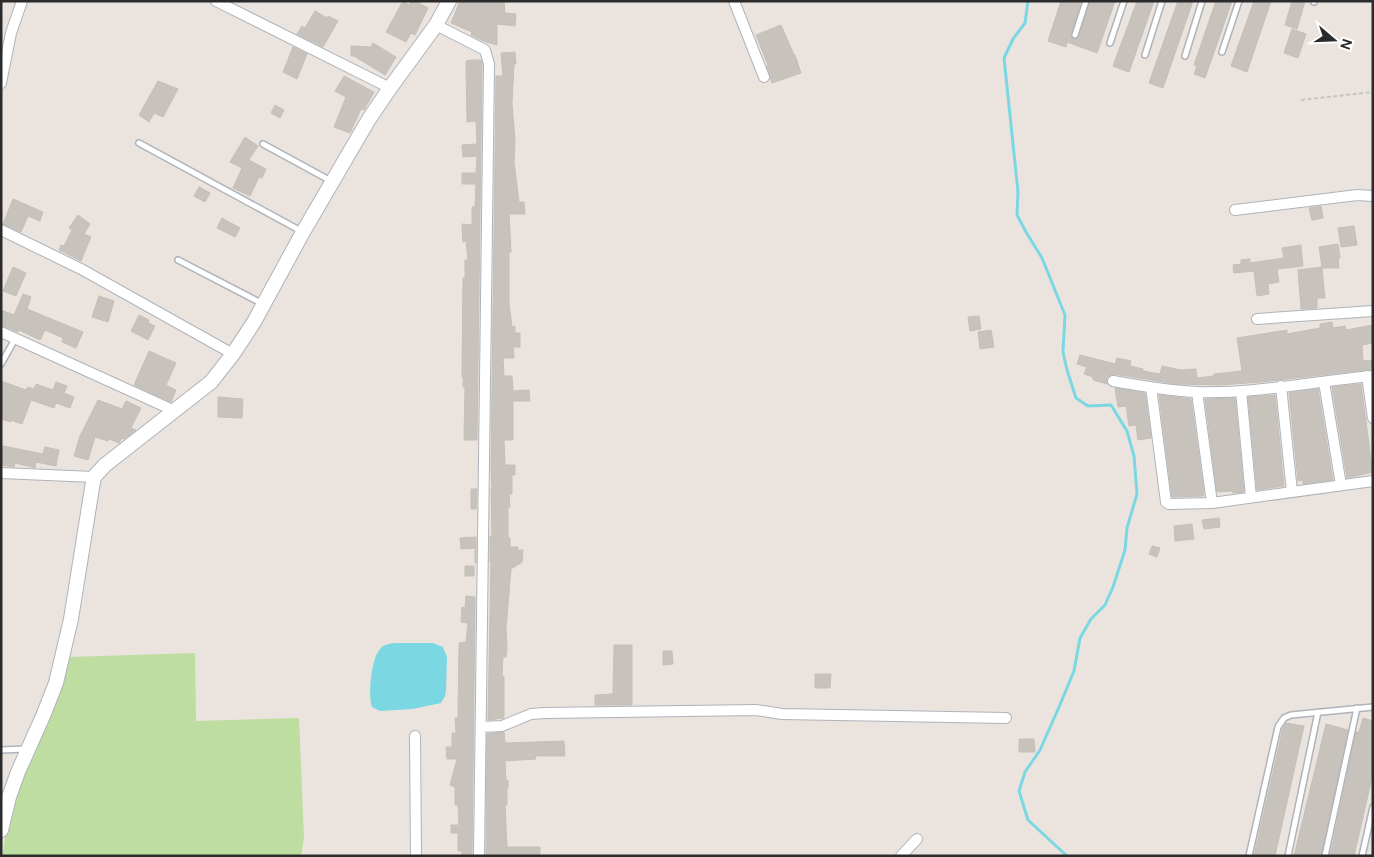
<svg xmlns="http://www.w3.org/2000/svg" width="1374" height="857" viewBox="0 0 1374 857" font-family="'DM Sans',sans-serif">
<rect width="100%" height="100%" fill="#ebe4de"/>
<path fill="#bedda0" d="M195,653l1,68 103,-3 5,120 -3,18h-299l8,-45 59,-154z"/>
<path fill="#7bd8e3" d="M394,643h39l10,4 4,10 -1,34 -1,5 -4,7 -28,6 -33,2 -8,-4c-4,-13 -1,-48 8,-58 3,-4 8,-5 14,-6z"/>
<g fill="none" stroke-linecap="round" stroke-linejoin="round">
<path stroke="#7bd8e3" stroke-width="3" d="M1028,1l-3,22 -12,16 -9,19 14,134 -1,23 9,17 16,26 23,57 -2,37 4,18 9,28 12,8 23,-1 16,26 7,25 3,38 -10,34 -2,22 -12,37 -8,18 -14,14 -11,19 -6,33 -15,36 -19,43 -15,22 -6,19 9,29 39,36"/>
</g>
<path fill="#c7c2bc" stroke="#c6bfb8" d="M403,1l6,4 2,-4h4l13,7 -13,27 -4,-2 -5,9 -20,-10z
M460,1h44l1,12 11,1 -1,12 -18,-2v21l-14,-4 -12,-6 1,-3 -21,-9z
M1061,1h20l-10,33 1,4 3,1 4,-3 11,-35h25l-18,52 -30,-11 -1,5 -18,-6z
M1137,1h17l-25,71 -16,-6z
M1178,1h15l-30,87 -14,-5z
M1216,1h16l-27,77 -11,-4 3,-8 -3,-1z
M1254,1h17l-24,71 -16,-6z
M1292,1h13l-8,28 -12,-4z
M315,11l12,7 1,-2 10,5 -15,26 -26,-13 5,-8 3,2z
M781,25l13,30h1l6,18 -29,10 -5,-17 1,-1 -12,-30z
M1292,29l14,5 -8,24 -14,-5z
M373,43l23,14 -11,18 -31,-19h-3v-10l20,1z
M293,47l14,7 -10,25 -14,-7z
M515,52l1,12h-2l-2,40 3,36 -1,22 5,40h5l1,12h-16l2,38h-2v51l3,24 3,-1v7h5v14h-7l1,11h-11l1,18h8l1,15 16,-1 1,11h-17v39h-9l1,25h10v10h-3v19h-3l1,13h-2v31h2v9h8l-1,3h6l-1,12 -11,7 -5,60 1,18 -1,10h-3l-1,19h2v42l-16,2 3,-158h-1v-26h2l-1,-47h1l-1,-22 5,-391h7l-2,-23z
M471,60h10l1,5 -5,375h-13l1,-53h-2v-10h-1l1,-99h2v-18h3l-2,-19 -3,1 -1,-18 10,1v-18h3l1,-23h-14v-11h14l1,-17 -14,1 -1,-12 15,-1 -1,-23 -9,1 -1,-61z
M344,76l30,16 -10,18 -3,-1 -11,24 -16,-6 12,-30 -11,-6z
M158,81l20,8 -15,28 -9,-4 -5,9 -10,-7z
M275,105l9,5 -4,8 -9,-5z
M245,137l13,9 -9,14 17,9 -4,9 -3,-1 -9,19 -17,-8 9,-20 -12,-6z
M199,187l11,6 -5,9 -11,-6z
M13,199l30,13 -3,9 -12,-5 -7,16 -18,-8z
M1321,206l2,12 -11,2 -3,-12z
M78,215l12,9 -6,10 7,3 -10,24 -22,-11 2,-5 3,1 8,-16 -3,-2z
M222,218l18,10 -5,9 -18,-9z
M1354,226l3,19 -16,2 -3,-19z
M1338,244l2,14 -2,1 1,9h-17l3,30h-8v10l-16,1 -3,-39 24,-3 -3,-20z
M1301,245l2,21 -26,3 2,13 -11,2 1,10 -12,2 -3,-25 -20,2 -1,-8 8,-1v-4l9,-1v4l34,-5 -2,-10z
M13,267l13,6 -10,23 -13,-5z
M23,294l8,3 -4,12 56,23 -7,16 -14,-6 1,-4 -18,-8 -5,10 -21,-10 -1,2 -17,-7v-15l13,5z
M99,296l15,5 -6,21 -16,-5z
M139,315l10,5 -1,3 7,3 -7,14 -17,-9z
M979,316l2,13 -11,2 -2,-14z
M1332,322l1,6 12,-2 1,4 27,-5v18l-11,2 1,16 10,-1v9l-111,13 -43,3 -42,-1 -63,-10 -7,3v7l-14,-4v-3l-9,-3 3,-7 -10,-3 3,-9 35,9 2,-6 14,3 -1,5 13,3v2l17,3 2,-8 19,4 15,-1 1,9 17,-2v-2l28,-3 -5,-33 50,-8v4l33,-6v-4z
M991,330l3,17 -14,2 -2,-17z
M149,351l27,12 -10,22 10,5 -5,12 -37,-17z
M1,381l25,9 2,-3 6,2 2,-5 17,6 3,-8 11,4 -3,7 10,4 -4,11 -14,-5 -2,5 -23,-8 -9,24 -11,-4v2l-10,-3z
M1361,384l8,60 2,17h2v11l-26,6 -15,-91z
M1115,388l30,5 6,45 -13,2 -2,-15 -7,1 -3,-20 -8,1z
M1318,389l15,91 -30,4v-4l-5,1 -9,-88z
M1159,395l32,4 13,95 -1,2 -31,1z
M1275,395l9,91 -27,4 -9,-93z
M218,397l25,2 -1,19 -24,-1z
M1235,398l9,94 -11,1 -1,-2 -15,1 -12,-93z
M98,400l24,9 4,-8 15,7 -10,20 5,2 -12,9 -2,-1 -3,5 -10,-4 -1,2 -13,-4 -7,23 -14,-4 6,-20z
M3,446l40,8 2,-7 14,3 -3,16 -20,-4 -1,6 -20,-5 -1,4 -13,-2z
M471,489h6l-1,20h-5z
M1219,518l1,9 -16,2 -2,-9z
M1192,524l2,15 -19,2 -1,-15z
M476,537v26h-1v-15l-14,1 -1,-11z
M1152,546l8,2 -3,9 -8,-3z
M465,566h9v10h-9z
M466,596l9,1v6l-3,253h-10v-5h-4v-18h-7v-8h8l-1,-20h-3v-18l-5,-2 7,-26h-10l-1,-12h6v-14h4l-1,-15h3l1,-75 7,-1 2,-19 -7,-1 1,-15 3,1z
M614,645h18v60h-37v-10l18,-1z
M663,651h9l1,13 -10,1z
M815,674h16l-1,14h-15z
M1363,718l10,3v52l-19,83h-24l26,-124h3z
M1286,723l18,3 -29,130h-21l29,-128z
M1326,724l22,6 -27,126h-27z
M504,732l1,11 59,-2 1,15h-30l1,3 -31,2 1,19h2v8h-1v17h-2l2,42h33v9h-54l1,-122z
M1019,739h15l1,13h-16z"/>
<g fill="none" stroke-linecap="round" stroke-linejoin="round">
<g stroke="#afb3ba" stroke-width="8">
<path id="lane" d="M1314,2v-1
M1075,35l11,-34
M1110,43l14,-42
M1222,52l17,-51
M1145,55l17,-54
M1185,56l17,-55
M139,143l162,88
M263,144l68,37
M178,260l85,44
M1,364l14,-25
M1,750l25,-1
M1249,856l29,-129 6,-9 7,-3 82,-8
M1288,856l30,-144
M1325,856l32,-148
M1362,856l11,-49"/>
</g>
<g stroke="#afb3ba" stroke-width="12">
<path id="street" d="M216,1l174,87
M734,1l30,76
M436,25l49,25 4,14 -10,792
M1,83l10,-50 11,-32
M1235,210l122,-15 16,1
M1,230l80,39 152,85
M1257,319l116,-8
M1,332l174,79
M1367,376l6,42
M1113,381c28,5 56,10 84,11 59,2 117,-11 176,-16
M1324,382l17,103
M1281,386l11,106
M1151,387l15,115 3,2 43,-1 161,-22
M1241,391l10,106
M1197,392l15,111
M1,473l93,4
M481,727l21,-1 29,-12 14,-1 211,-3 26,4 224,4
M415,736l1,120
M901,856l16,-17"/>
</g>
<g stroke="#afb3ba" stroke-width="16">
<path id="secondary" d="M1,830l8,-33 9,-25 25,-56 13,-33 15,-64 21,-131 2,-11 11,-12 106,-83 22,-28 21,-32 49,-90 66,-113 21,-31 46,-63 13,-24"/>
</g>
<path stroke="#c4c4c4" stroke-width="2" stroke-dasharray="4 2.5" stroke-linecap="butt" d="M1301,100l72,-8"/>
<use href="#lane" stroke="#fff" stroke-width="5"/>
<use href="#street" stroke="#fff" stroke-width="10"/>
<use href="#secondary" stroke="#fff" stroke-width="14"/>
</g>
<rect width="1374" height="857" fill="none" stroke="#2b2b2b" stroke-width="5"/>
<g transform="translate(1334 40) rotate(109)" stroke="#ffffff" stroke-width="4" paint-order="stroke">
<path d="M0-4L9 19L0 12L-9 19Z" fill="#2b2b2b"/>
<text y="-8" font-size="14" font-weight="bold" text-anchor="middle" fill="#2b2b2b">N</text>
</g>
</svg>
